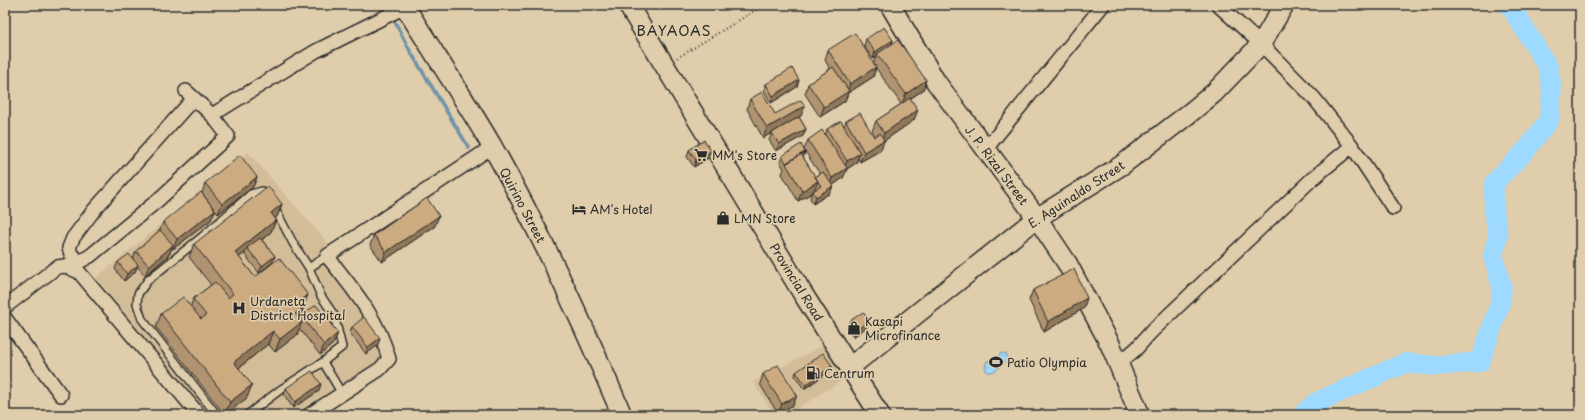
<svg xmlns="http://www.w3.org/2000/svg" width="1585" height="420" viewBox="0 0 1585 420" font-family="'Playpen Sans',sans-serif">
<defs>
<pattern id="water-waves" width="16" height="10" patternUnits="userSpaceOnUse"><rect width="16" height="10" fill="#9ed9ff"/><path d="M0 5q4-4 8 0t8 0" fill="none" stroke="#88badb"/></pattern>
</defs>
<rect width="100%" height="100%" fill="#dfcdab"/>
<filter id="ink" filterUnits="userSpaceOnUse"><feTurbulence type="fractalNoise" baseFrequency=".025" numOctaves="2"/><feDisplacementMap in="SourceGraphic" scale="8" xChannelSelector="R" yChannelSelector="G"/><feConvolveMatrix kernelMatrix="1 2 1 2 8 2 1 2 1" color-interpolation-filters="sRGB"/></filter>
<g filter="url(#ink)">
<path fill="#d3bd99" d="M248,152l80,91 -9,11 60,84 3,20 -81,57h-94l-111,-137z
M824,345l20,34 -57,36h-13l-21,-33z"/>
<path fill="url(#water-waves)" stroke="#7093aa" d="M1001,353l5,1 2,4c-5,6 -13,16 -21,14l-2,-5 2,-6 9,-1z"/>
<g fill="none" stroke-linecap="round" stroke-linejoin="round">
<path stroke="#7093aa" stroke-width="3.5" d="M385,5l3,4
M394,20l16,31 59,97"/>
<path stroke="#9ed9ff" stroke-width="20" d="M1302,415l13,-12 90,-40 30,3 45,-4 20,-58 2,-17 -9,-31 5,-21 -4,-24v-28l33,-34 22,-29 3,-31 -4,-22 -37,-60 -3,-2"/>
<g stroke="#2b2b2b" stroke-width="10">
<path id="lane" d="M274,207l19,36 16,25 12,28 13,19 8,32 -19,15 19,32
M309,268l18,-12
M217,415l-75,-96 -5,-15 1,-10 10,-14 55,-44 48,-42 11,-3 5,5
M247,415l33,-25 43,-28"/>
</g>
<g stroke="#2b2b2b" stroke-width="16">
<path id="street" d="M186,91l26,24 16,21 -71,65 -67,55 -11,6 -8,-8 -2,-6 4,-10 21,-28 100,-112
M212,115l104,-64 89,-44
M1352,146l41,62
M985,150l118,-145
M5,307l52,-40 8,-1 14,6 120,143
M5,318l56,77
M1118,364l18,-15 15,-17 161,-153 40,-33 -38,-48 -53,-54 -43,-39
M309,415l71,-46 9,-10c-11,-41 -36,-70 -62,-103l165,-109"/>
</g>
<g stroke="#2b2b2b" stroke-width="22">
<path id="secondary" d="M404,5c29,47 60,93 88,141 49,87 91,177 130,269
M628,5l175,289 77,121
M890,5l46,77 101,136 30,45 43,81 30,71
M850,367l187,-149 85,-53 69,-53 23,-19 47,-49 23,-39"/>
</g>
<path stroke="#2b2b2b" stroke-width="2" stroke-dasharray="1 3" stroke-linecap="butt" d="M677,58l87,-53"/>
<use href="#lane" stroke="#dfcdab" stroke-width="7"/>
<use href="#street" stroke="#dfcdab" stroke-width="13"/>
<use href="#secondary" stroke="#dfcdab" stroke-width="19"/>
</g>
<path fill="#b0936f" stroke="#2b2b2b" d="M866,39l27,1 -1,4 34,36 -3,10 -13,9 4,21 -30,21 -3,9 -21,12 -2,-4 -2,5 -9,6 -4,9 -11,8h1l-3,7 -17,11 -3,-6 2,-5 -14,8 -16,-27 2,-5 -4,-7 2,-6 23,-4 -2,5 12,20 5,-3 -16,-24 4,-10 17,-5 2,-6 17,-3 2,-5 28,16 1,-1 -3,-5 4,-10 25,-17 -25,-36 -3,9 -25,16 -3,8 -25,16 -15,-23 3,-10 22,-15 -5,-9 3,-10 46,13 2,-6 -3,2 -9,-13z
M799,80l-2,7 -26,16 -7,-12 2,-7z
M750,99l25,15 26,2 -2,1 7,12 -3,7 -27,15 -7,-11 3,-7 -9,5 -16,-29z
M689,150l19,8 -14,9 -7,-10z
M257,177l-4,10 -35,27 -16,-21 3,-10z
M282,204l-5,13 -2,2 1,1 -5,12 -9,8 13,16 -3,7 -13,10 -14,-18v-2l-6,4 16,20 49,29 -4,13v1l1,-4 37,17 -4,10 -14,12 -21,-27 -2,7 -22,17 -7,-8 -29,24 8,30 -22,17 -69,-88 5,-13 30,-8 2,-7 18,-14 -22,-28 5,-13z
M215,210l-4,10 -38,29 -1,-1 -3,7 -24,21 -8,-10 -2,6 -11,9 -9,-12 3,-7 15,-3 3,-8 24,-21 3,-8z
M435,226l-53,36 -12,-17 4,-10z
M1033,290l51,18 -40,24 -15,-32z
M850,321l17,6 -14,10 -6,-9z
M352,327l26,18 -12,9 -16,-21z
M832,366l-1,4 -27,19 -9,-13 1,-4z
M763,374l34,21 -4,10 -15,9 -18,-30z
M286,388l33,3 -26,17 -9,-13z"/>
<path fill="#90785a" stroke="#2b2b2b" d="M893,40l-2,7 -14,7 -1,3 -3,2 2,-7z
M876,67l-3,10 -25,16 -3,8 -25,16 4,-10 23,-15 3,-8z
M799,80l-2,7 -26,16 2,-7z
M926,80l-3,10 -21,14 4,-10z
M805,106l-4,10 -38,22 4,-10z
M918,110l-4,10 -30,21 -3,9 -21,12 4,-10 17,-10 3,-9z
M806,129l-3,7 -27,15 3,-7z
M711,151l-3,7 -14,9 2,-7z
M805,152l-2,6 -17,6z
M860,153l-4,10 -9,6 -4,9 -14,10 3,-10 11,-7 4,-10z
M257,177l-4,10 -35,27 4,-10z
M818,181l-4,10h-1l-1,2 -14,8 4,-10z
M833,186l-3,7 -17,11 3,-7z
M282,204l-5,13 -11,9 5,-13z
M215,210l-4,10 -38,29 4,-10z
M439,216l-4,10 -53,36 4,-10z
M276,220l-5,12 -22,18 -2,-2 -2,5 -15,11 5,-12z
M173,245l-4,10 -24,21 4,-10z
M275,256l-3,7 -13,10 3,-7z
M138,265l-3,7 -11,9 3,-7z
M308,295l-5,13 -3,-7z
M1087,298l-3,10 -40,24 4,-10z
M304,307l-5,13 -4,-6z
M869,321l-2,6 -14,10 3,-7z
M302,322l-5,13 -22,17 5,-13z
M273,331l-5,13 -38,31 4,-13z
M338,333l-4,10 -14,12 4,-10z
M380,338l-2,7 -12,9 2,-7z
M832,366l-1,4 -27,19 2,-4z
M321,384l-2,7 -26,17 2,-6z
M252,385l-5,13 -22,17 5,-13z
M797,395l-4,10 -15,9 4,-10z"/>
<path fill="#cdab81" stroke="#2b2b2b" d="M884,27l9,13 -18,12 -9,-13z
M855,33l21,34 -26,17 -22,-34z
M898,40l28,40 -20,14 -29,-40z
M833,67l16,24 -25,16 -16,-23z
M792,68l7,12 -26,16 -7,-12z
M762,92l13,22 26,-14 4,6 -38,22 -17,-29z
M910,98l8,12 -34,23 -8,-12z
M860,113l14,24 6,-4 4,7 -20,12 -18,-31z
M799,117l7,12 -27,15 -7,-11z
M841,121l19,32 -13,8 -20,-32z
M822,130l25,38 -15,10 -24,-38z
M704,140l7,11 -15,9 -7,-10z
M801,144l4,8 -19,11 -4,-7z
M801,154l17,27 -16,10 -16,-27z
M240,155l17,22 -35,27 -17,-21z
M823,172l10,14 -17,11 -3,-6 8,-5 -6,-9z
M268,186l14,18 -11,9 5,7 -41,32 20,25 24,-19 29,37 -8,6 4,6 -9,7 7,8 -22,17 -7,-8 -39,31 18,23 -22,17 -69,-88 22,-17 18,22 5,-4 -13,-16 22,-17 13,16 5,-4 -39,-50z
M201,192l14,18 -38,29 -14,-17z
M427,198l12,18 -53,36 -12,-17z
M160,230l13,15 -24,21 -13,-15z
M260,238l15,18 -13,10 -15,-18z
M129,254l9,11 -11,9 -9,-12z
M1074,269l13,29 -39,24 -15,-32z
M316,305l22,28 -14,12 -23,-29z
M863,312l6,9 -13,9 -6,-9z
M364,317l16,21 -12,9 -16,-20z
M823,353l9,13 -26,19 -10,-13z
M778,365l19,30 -15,9 -19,-30z
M312,371l9,13 -26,18 -9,-14z"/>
</g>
<defs>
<g id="supermarket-bare" transform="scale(1.08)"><path d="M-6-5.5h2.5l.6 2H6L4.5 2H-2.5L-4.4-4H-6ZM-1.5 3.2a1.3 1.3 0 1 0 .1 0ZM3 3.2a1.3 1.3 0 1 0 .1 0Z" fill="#2b2b2b" stroke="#dfcdab" stroke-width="2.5" paint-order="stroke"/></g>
<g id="hotel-bare" transform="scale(1.08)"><path d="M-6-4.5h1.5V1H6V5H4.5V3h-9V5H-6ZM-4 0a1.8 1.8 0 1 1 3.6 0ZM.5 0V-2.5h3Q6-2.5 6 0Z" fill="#2b2b2b" stroke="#dfcdab" stroke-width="2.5" paint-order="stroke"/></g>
<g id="shop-bare" transform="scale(1.08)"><path d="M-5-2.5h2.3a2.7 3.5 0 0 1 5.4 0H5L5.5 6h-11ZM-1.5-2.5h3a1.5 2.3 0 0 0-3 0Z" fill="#2b2b2b" stroke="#dfcdab" stroke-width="2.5" paint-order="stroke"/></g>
<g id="hospital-bare" transform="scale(1.08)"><path d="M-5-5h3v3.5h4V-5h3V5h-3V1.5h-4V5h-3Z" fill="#2b2b2b" stroke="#dfcdab" stroke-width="2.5" paint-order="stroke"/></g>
<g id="stadium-bare" transform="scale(1.08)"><path d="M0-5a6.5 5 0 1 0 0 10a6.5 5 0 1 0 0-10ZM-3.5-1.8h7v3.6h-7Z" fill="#2b2b2b" stroke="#dfcdab" stroke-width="2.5" paint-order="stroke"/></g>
<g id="fuel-bare" transform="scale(1.08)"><path d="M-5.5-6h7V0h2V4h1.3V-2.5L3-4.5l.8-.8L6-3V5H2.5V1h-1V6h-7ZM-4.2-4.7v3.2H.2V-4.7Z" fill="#2b2b2b" stroke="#dfcdab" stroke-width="2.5" paint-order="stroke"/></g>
</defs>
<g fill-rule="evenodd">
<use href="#supermarket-bare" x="701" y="155"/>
<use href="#hotel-bare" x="579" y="209"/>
<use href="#shop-bare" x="723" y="218"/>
<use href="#hospital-bare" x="239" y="308"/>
<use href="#shop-bare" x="854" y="328"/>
<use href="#stadium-bare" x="996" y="362"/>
<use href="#fuel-bare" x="813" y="373"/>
</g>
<g text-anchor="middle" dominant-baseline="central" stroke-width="3.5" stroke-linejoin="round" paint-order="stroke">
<g font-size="12" fill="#2b2b2b" stroke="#dfcdab" text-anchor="start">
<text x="712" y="155">MM's Store</text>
<text x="590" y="209">AM's Hotel</text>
<text x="734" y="218">LMN Store</text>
<text x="250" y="301">Urdaneta<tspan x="250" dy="14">District Hospital</tspan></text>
<text x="865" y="321">Kasapi<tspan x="865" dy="14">Microfinance</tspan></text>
<text x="1007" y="362">Patio Olympia</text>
<text x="824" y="373">Centrum</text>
</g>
<g font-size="12" fill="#2b2b2b" stroke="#dfcdab">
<text transform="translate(997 165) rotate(53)">J. P. Rizal Street</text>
<text transform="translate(1076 194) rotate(-33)">E. Aguinaldo Street</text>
<text transform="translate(523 205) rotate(62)">Quirino Street</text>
<text transform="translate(797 282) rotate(58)">Provincial Road</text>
</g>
<g font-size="14" letter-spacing="1" fill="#2b2b2b" stroke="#dfcdab">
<text x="674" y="30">BAYAOAS</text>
</g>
</g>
<rect width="1585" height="420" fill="none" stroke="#dfcdab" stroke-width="20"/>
<rect x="10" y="10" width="1565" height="400" fill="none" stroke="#2b2b2b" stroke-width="1.5" filter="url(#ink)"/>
</svg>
